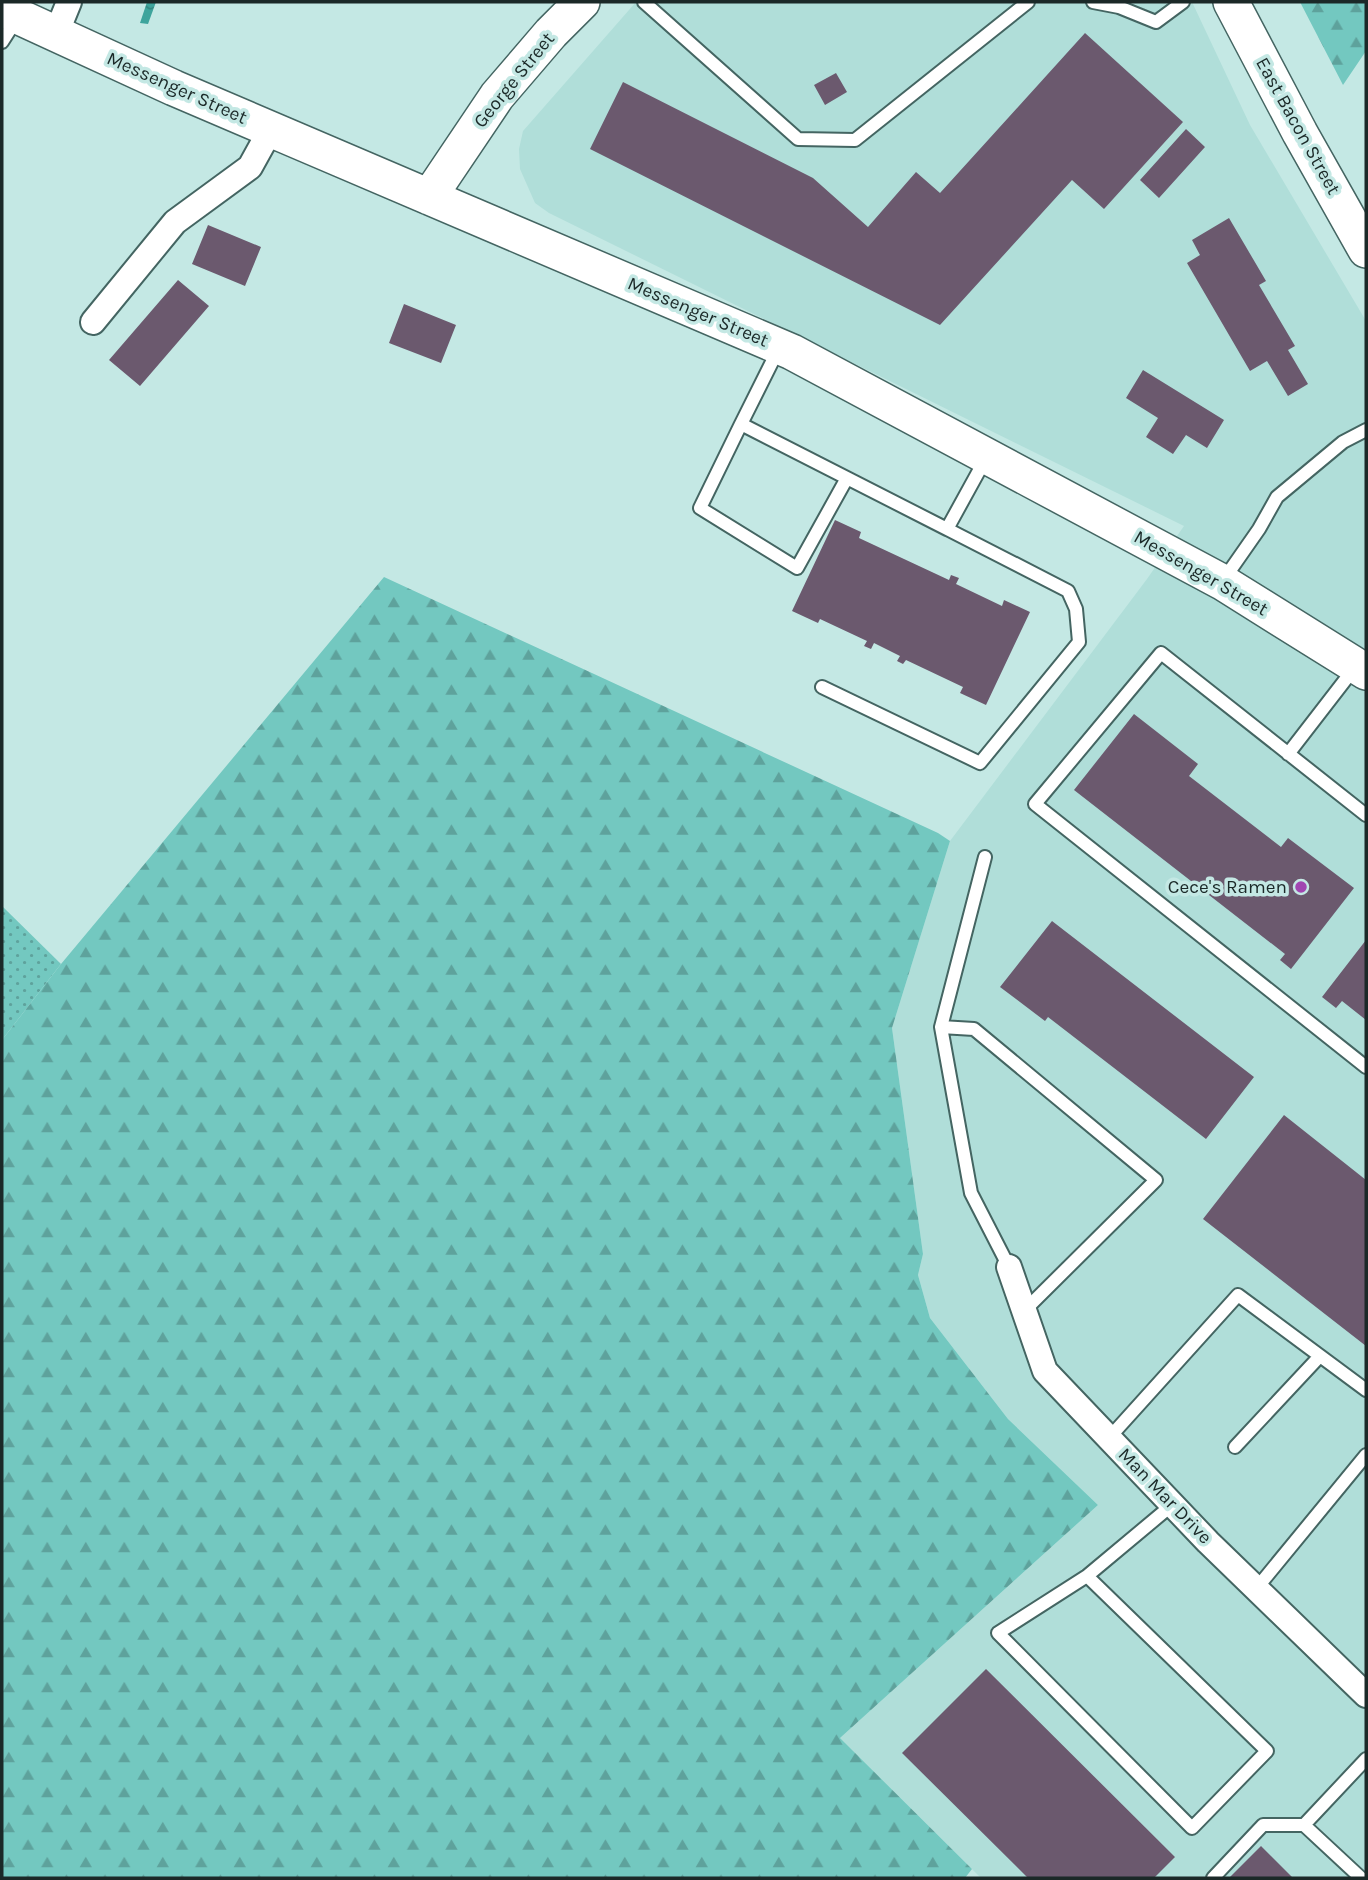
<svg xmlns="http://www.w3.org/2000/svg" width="1368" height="1880" viewBox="0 0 1368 1880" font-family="Karla,sans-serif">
<defs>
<pattern id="grass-dots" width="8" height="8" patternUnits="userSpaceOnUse" patternTransform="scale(1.75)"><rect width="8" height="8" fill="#73c8c0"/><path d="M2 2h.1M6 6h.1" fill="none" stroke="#5ea29c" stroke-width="1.8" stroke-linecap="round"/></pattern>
<pattern id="forest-firs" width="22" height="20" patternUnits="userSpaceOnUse" patternTransform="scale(1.75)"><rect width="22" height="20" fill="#73c8c0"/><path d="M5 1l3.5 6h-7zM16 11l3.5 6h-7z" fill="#5ea29c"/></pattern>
<pattern id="water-ripples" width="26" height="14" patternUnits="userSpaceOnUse" patternTransform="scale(1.75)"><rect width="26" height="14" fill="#3ea49c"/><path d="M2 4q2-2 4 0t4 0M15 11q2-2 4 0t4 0" fill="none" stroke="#33867f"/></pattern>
</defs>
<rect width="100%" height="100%" fill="#c4e8e4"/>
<path fill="#b0ded9" d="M636,2h556l58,123 116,196v1557h-385l-141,-140 258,-233 -90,-86 -78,-101 -12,-43 5,-21 -31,-226 58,-187 197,-262 37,-53 -635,-313 -14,-10 -15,-34 -1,-20 4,-18z"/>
<path fill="url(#grass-dots)" d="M2,906l59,58 -59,76z"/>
<path fill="url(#forest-firs)" d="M1300,2h66v49l-23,34z
M384,577l554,256 12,8 -58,187 31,226 -5,21 12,43 78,101 90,86 -258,233 132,131 -7,9h-963v-838l59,-76z"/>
<path fill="url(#water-ripples)" d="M147,2h9l-8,22 -8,-1z"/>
<path fill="#6b596e" d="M1085,33l98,89 -79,87 -32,-29 -132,145 -350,-176 33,-67 190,96 55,49 48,-55 24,21z
M836,73l11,19 -22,13 -11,-20z
M1186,129l19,18 -46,51 -19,-18z
M1229,218l37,63 -7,4 36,61 -7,4 20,34 -20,12 -21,-35 -17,10 -63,-108 13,-8 -8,-15z
M208,225l53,22 -16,39 -53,-22z
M178,280l31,26 -69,80 -31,-26z
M404,304l52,21 -15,38 -52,-20z
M1143,370l81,50 -17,28 -21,-13 -13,19 -27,-17 12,-19 -32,-20z
M835,520l26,12 -2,6 90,42 2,-5 8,3 -3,6 46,22 2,-6 26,12 -44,93 -26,-12 3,-6 -57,-27 -3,4 -6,-3 3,-5 -26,-13 -3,6 -7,-3 3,-5 -47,-22 -2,4 -26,-12z
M1134,714l64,50 -9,12 92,71 7,-9 66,50 -63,81 -11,-9 5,-6 -211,-164z
M1052,921l202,156 -48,62 -158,-122 -3,4 -45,-34z
M1366,940v80l-24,-19 -6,7 -14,-11z
M1284,1115l82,65v166l-163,-127z
M986,1669l189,188 -21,21h-126l-126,-125z
M1261,1846l32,32h-64z"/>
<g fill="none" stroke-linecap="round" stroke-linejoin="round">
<g stroke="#446562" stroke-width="16">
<path id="service" d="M644,2l154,137 57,1 173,-138
M1093,2l26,5 37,15 27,-20
M2,42l16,-25
M778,350l-37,74 206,105 39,-71
M741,424l-41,84 97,60 50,-90
M1222,582l37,-53 18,-32 66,-55 23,-12
M822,687l158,76 99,-121 -3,-33 -8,-18 -121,-62
M1288,754l68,-88
M1366,815l-205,-162 -126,151 331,263
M941,1027l44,-170
M1009,1267l-38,-74 -30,-166 33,2 182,151 -132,131
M1109,1438l129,-143 128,95
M1235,1447l85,-91
M1087,1576l180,175 -75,77 -194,-195 89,-57 85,-71
M1256,1589l110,-134
M1213,1878l50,-53h41
M1361,1878l-57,-53 62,-66"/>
</g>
<g stroke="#446562" stroke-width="28">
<path id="minor" d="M56,34l13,-32
M93,322l82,-100 75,-55 21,-38
M1009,1267l36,104 163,171 158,153"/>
</g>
<g stroke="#446562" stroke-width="38">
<path id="secondary" d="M1231,2l69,131 66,117
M2,9l172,79 618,264 430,230 144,90
M429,197l68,-101 54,-63 31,-31"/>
</g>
<use href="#service" stroke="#fff" stroke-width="12"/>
<use href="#minor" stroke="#fff" stroke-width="24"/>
<use href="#secondary" stroke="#fff" stroke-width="35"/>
</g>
<circle fill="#a146b1" stroke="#c4e8e4" stroke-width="2.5" cx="1301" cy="887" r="7"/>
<g text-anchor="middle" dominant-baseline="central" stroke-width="7" stroke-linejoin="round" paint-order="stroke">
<g font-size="19" fill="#1b2928" stroke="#c4e8e4">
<text transform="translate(514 80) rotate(-51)">George Street</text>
<text transform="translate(177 88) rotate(24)">Messenger Street</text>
<text transform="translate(1298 126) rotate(61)">East Bacon Street</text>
<text transform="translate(698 312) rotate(23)">Messenger Street</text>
<text transform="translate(1201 573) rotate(30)">Messenger Street</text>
<text transform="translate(1165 1496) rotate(46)">Man Mar Drive</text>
</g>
<g font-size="19" fill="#1b2928" stroke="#c4e8e4" text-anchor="end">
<text x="1287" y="887">Cece's Ramen</text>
</g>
</g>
<rect width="1368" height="1880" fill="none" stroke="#1b2928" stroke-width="7"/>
</svg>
